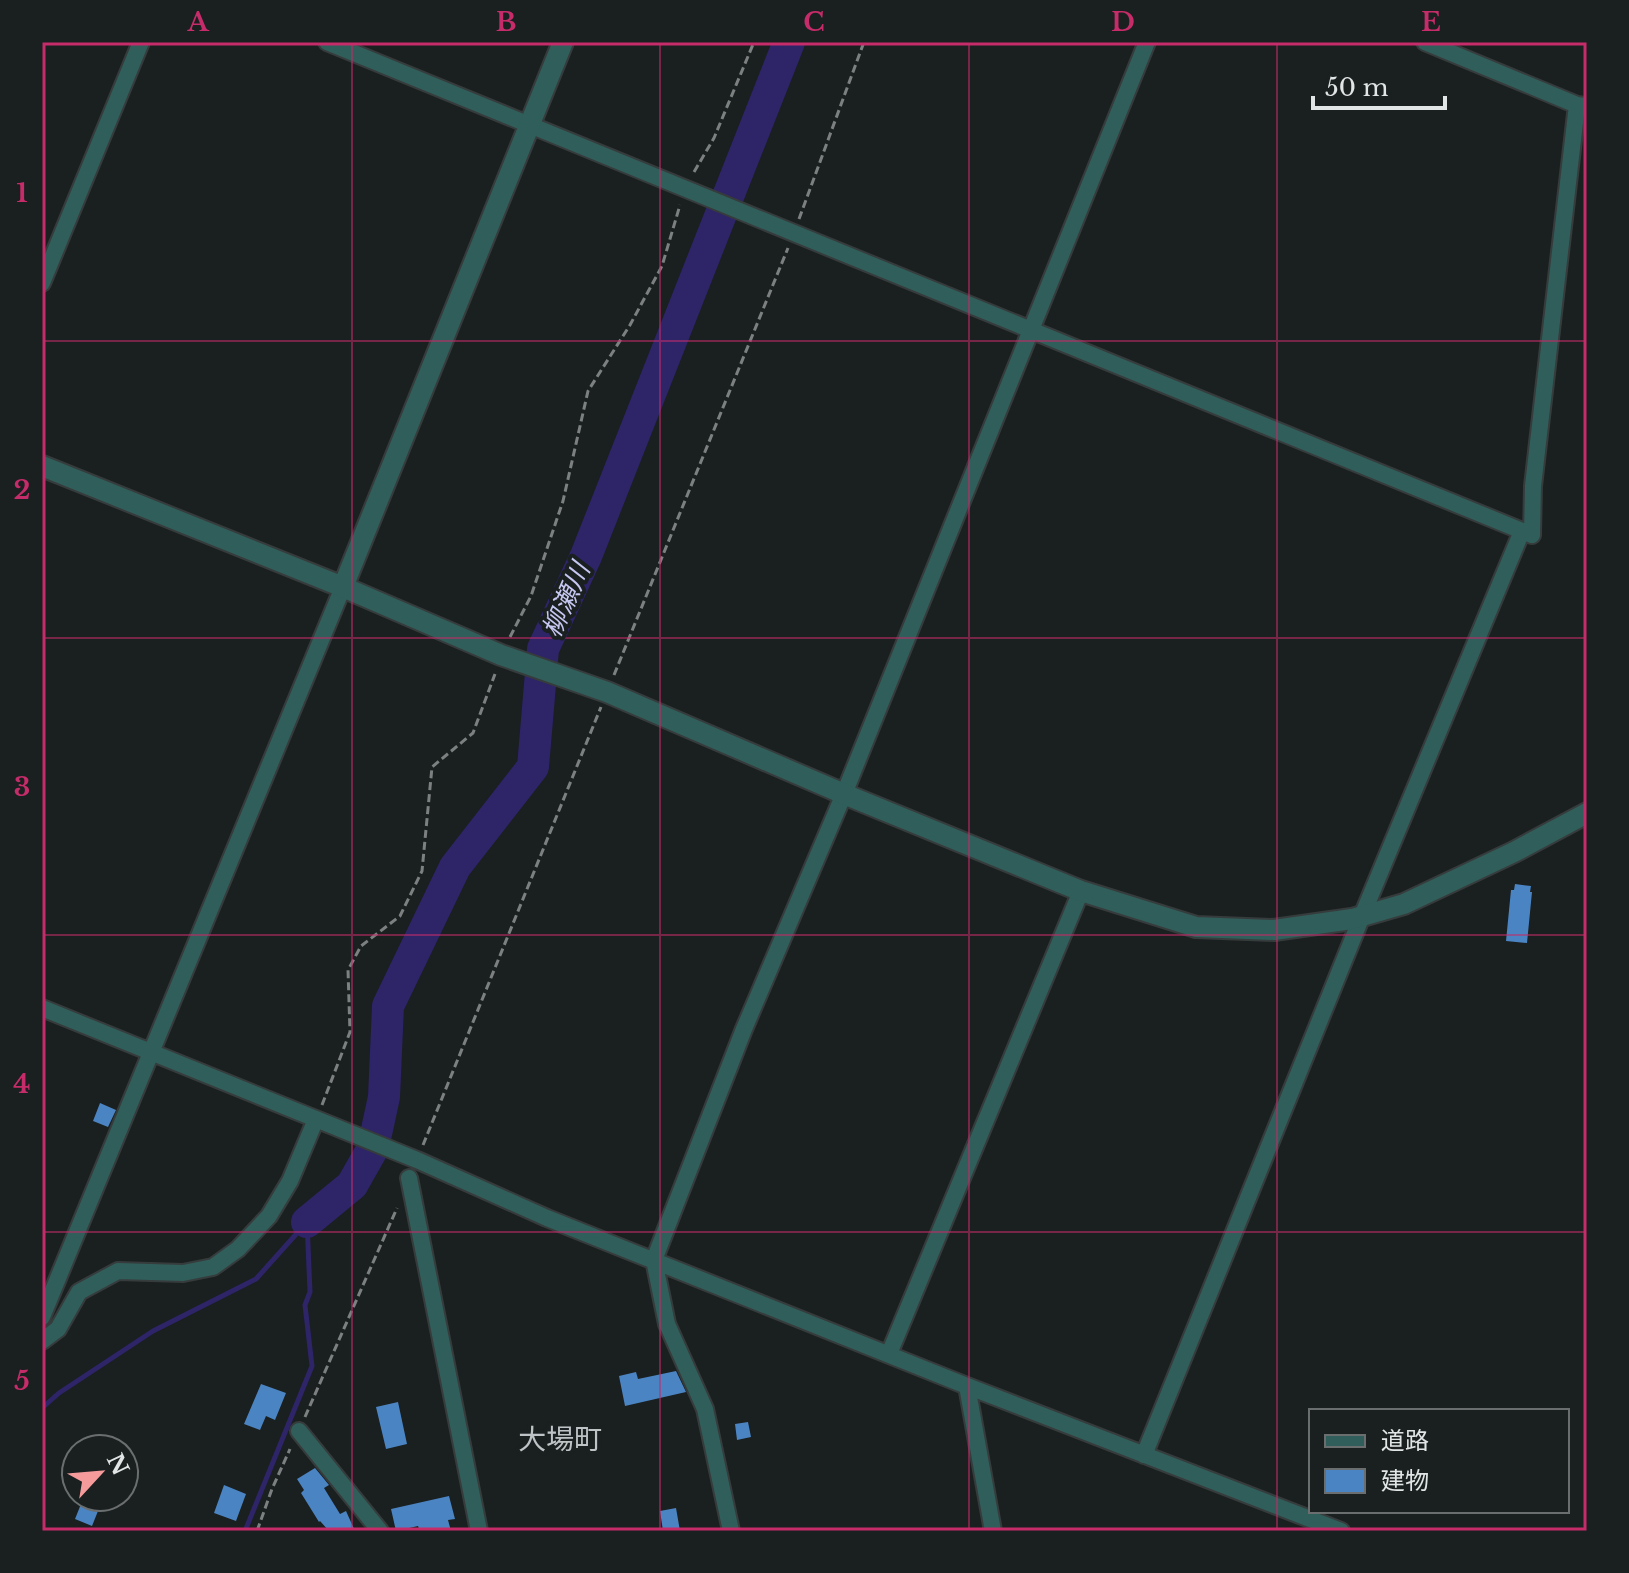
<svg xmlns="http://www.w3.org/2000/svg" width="1629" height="1573" viewBox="0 0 1629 1573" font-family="'Libre Baskerville','Noto Sans JP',serif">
<rect width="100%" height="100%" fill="#1a1f20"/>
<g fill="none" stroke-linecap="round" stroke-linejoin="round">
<path stroke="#2e2468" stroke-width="5" d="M42,1408l17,-15 94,-62 103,-52 51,-57
M245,1531l67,-165 -7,-61 5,-13 -3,-70"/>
<path stroke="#2e2468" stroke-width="32" d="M307,1222l45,-37 21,-37 11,-51 4,-91 67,-139 78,-100 10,-118 43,-93 203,-514"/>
</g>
<path fill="#4b84c2" d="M1515,884l16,2 -1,6h2l-5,51 -21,-2 5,-51h3z
M100,1103l16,7 -8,17 -15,-6z
M676,1371l10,21 -61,14 -6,-30 17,-4 2,7z
M261,1384l25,9 -11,27 -9,-4 -6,14 -16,-6z
M398,1402l9,42 -21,5 -10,-42z
M748,1422l3,15 -14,3 -2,-16z
M315,1468l14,17 -5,3 16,26 6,-3 9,20h-26l-9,-10 -1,1 -18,-29 3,-3 -7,-11z
M224,1485l22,9 -10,27 -22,-8z
M449,1496l6,23 -7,1 3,11h-31l-2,-5 -22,5 -5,-22z
M83,1499l17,7 -8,20 -17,-7z
M676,1508l4,23h-17l-3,-20z"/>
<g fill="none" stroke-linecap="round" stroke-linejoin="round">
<g stroke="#363b3c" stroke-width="20">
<path id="minor" d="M327,42l1205,493 1,-49 44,-381
M1425,42l152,63 8,1
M42,283l99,-241
M42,1008l375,152 130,58 420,168 374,145
M409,1178l70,353
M42,1317l301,-730
M42,1341l16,-12 21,-37 39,-21 65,2 30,-6 25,-18 31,-33 21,-35 26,-62
M889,1354l192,-463
M967,1386l26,145
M299,1431l81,100
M1144,1455l218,-539 160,-385
M731,1531l-26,-122 -38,-85 -13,-64 90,-231 100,-235 303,-752"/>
</g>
<g stroke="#363b3c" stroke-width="24">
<path id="tertiary" d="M42,466l301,121 158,68 106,37 237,102 237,97 115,36 78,3 78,-11 52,-15 110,-52 73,-39
M343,587l220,-545"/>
</g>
<path stroke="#7c8081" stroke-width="3" stroke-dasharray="8 4" stroke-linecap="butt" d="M694,172l20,-34 40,-96
M799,219l65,-177
M510,637l21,-41 32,-95 25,-110 42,-66 32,-59 18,-61
M614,675l174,-427
M322,1105l28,-73 -2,-62 13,-24 39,-30 22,-45 10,-104 41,-34 22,-59
M423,1145l178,-438
M305,1417l92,-209
M257,1531l15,-42 18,-40"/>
<use href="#minor" stroke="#305e5a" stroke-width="16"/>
<use href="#tertiary" stroke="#305e5a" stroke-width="20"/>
</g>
<path fill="none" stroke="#c52c69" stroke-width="2" stroke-opacity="0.55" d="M352,42v1489M660,42v1489M969,42v1489M1277,42v1489M42,341h1545M42,638h1545M42,935h1545M42,1232h1545"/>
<g text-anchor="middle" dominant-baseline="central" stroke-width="8" stroke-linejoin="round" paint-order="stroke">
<g font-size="26" font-style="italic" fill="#c6c7f0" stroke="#1a1f20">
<text transform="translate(566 600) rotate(-66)">柳瀬川</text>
</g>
<g font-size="28" fill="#bec4c6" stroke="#1a1f20">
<text x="560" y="1439">大場町</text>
</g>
</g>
<rect width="1629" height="1573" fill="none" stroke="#1a1f20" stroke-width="88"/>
<rect x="1309" y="1409" width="260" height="104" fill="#1a1f20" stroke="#6a6e6f" stroke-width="2"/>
<rect x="1325" y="1435" width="40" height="12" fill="#305e5a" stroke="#6a6e6f" stroke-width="2"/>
<text x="1381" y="1449" font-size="24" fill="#e1e5e6">道路</text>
<rect x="1325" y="1469" width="40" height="24" fill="#4b84c2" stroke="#6a6e6f" stroke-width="2"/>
<text x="1381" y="1489" font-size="24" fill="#e1e5e6">建物</text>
<g transform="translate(100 1473) rotate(64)"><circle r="38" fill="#1a1f20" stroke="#6a6e6f" stroke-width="2"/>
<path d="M0-6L14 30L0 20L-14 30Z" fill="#f59b9b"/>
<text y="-12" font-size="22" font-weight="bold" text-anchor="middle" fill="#e1e5e6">N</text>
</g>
<path d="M1313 96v12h132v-12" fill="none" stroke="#e1e5e6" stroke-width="4"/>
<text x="1325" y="96" font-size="24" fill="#e1e5e6" stroke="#1a1f20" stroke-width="6" paint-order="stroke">50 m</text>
<rect x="44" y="44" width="1541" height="1485" fill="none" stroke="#c52c69" stroke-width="3"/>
<g font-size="26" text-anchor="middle" font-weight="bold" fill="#c52c69">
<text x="198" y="31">A</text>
<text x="506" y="31">B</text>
<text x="814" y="31">C</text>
<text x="1123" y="31">D</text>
<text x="1431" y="31">E</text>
<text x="22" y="202">1</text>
<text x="22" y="499">2</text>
<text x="22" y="796">3</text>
<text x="22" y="1093">4</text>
<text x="22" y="1390">5</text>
</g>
</svg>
